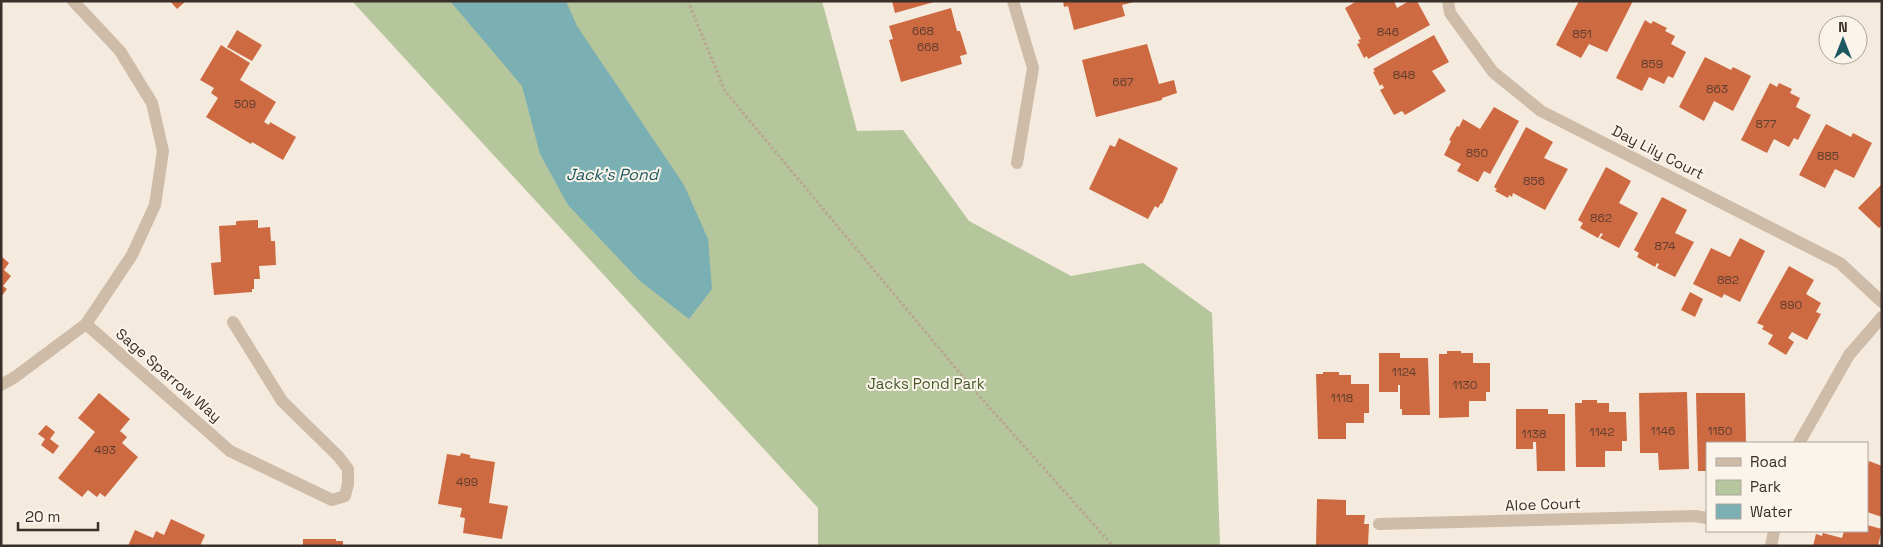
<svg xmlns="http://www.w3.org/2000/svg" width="1883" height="547" viewBox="0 0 1883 547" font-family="'Space Grotesk',sans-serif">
<rect width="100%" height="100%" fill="#f4ebde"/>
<path fill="#b5c59c" d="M352,1h470l35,130 46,-1 66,91 102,55 72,-13 69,50 8,233h-402v-38z"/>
<path fill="#7aafb4" d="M450,1h116l11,25 107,159 24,54 4,50 -23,30 -49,-38 -72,-76 -28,-51 -18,-68z"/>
<path fill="#ce6a42" d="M170,1h16l-9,8z
M892,1h42v1l-39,11z
M1063,1h71v1l-12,3 3,11 -51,14 -6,-24 -4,1z
M1357,1h37l3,7 12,-7h8l13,24 -62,34 -1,-3 -3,2 -7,-14 3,-1 -2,-3 3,-1 -16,-31z
M1579,1h54l-26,51 -18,-8 -8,14 -25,-13z
M951,8l6,23h3l7,23 -7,2 2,8 -61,18 -12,-42 4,-1 -4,-13z
M1645,20l6,4 2,-3 14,7 -2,3 10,5 -4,8 15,8 -13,26 -5,-2 -4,8 -15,-7 -7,14 -26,-13z
M237,30l25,15 -10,16 -25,-14z
M1434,35l15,27 -17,9 14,20 -41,24 -3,-4 -8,4 -14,-25 4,-2 -2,-4 -2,2 -7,-14 2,-1 -2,-2z
M1147,44l12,40 15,-4 3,13 -15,5v2l-66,17 -14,-57z
M221,45l29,18 -10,17 36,22 -12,20 5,3 1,-3 26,15 -13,23 -31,-18 -1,2 -45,-27 12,-19 -7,-5 3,-5 -14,-8z
M1705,57l26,13 2,-3 18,9 -18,35 -19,-10 -10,20 -25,-14z
M1770,83l7,4 2,-4 13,6 -2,4 10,5 -4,9 15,8 -13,25 -4,-2 -5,9 -15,-8 -7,14 -26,-13z
M1494,107l25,14 -29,53 -6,-3 -6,11 -21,-11 4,-7 -17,-9 7,-14 -2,-1 8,-14 2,1 4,-8 17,10z
M1826,124l25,13 2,-4 19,10 -18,35 -19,-9 -10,19 -26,-13z
M1526,127l27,15 -9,16 24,11 -23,41 -32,-17 -1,4 -3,-2 -1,3 -13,-7 2,-2 -3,-2z
M1119,138l59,30 -16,36 -1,-1 -3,5 -3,-2 -7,13 -59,-30 21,-44 5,2z
M1606,167l25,14 -12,22 19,10 -19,35 -19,-10 3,-4 -2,-1 -3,5 -18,-10 3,-5 -5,-3z
M1882,184v41l-3,3 -21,-20z
M1662,197l25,13 -12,23 19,9 -19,35 -18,-9 2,-4 -2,-1 -2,4 -18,-10 2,-4 -5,-3z
M258,220v8l12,-1 1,14h4l1,24 -17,1 1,13h-6v10h-2v3l-38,3 -3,-32 10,-1 -2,-36 17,-1v-3l1,-1z
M1740,238l25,13 -25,51 -16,-8 -2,4 -29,-14 18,-36 19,9z
M1,256l8,7 -5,7 7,6 -8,10 4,3 -6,8z
M1789,266l25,14 -8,14 15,9 -5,9 5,2 -14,26 -15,-8 -4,6 6,4 -8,13 -18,-11 5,-9 -11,-6 2,-3 -7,-3z
M1690,292l13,7 -8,18 -14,-7z
M1447,351h14v2h12v10h17v29h-4v9h-17v16l-30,1v-64h8z
M1379,353h21v5h28l2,57h-28v-6h-2v-24h-2v7h-19z
M1323,372h16v3h12v9h18v29h-5v10h-18v16h-28l-2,-65h7z
M1687,392l2,77 -30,1 -1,-17h-18l-1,-60z
M99,393l31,26 -10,12 7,6 -5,6 16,14 -33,40 -5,-4 -3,4 -9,-7 -6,7 -24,-19 37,-46 -17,-14z
M1696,393h49l1,50h-39v28h-9z
M1582,400h15v3h12v9h17l1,29h-5v10h-17v16h-29l-1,-64h7z
M1516,409h32v5h17v57h-28l-1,-29h-3v7h-17z
M46,425l9,7 -5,7 9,7 -6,8 -12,-9 4,-6 -7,-5z
M461,453l9,2v3l25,4 -6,41 19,3 -6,33 -39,-6 2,-15 -5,-1 2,-9 -24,-4 9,-50 13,2z
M1869,461l13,5v51l-15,-5v-45z
M1317,499l29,1v15h19l-1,9h5l-1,22h-52z
M171,519l34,16 -5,11h-72l7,-16 18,8 3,-7 8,4z
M1867,525l15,4 -4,17h-65l3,-12 6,2 1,-3 19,5 2,-7h23z
M303,539h33v2h7v5h-40z"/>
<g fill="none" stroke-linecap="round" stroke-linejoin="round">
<path stroke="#baa592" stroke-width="3" stroke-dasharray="2.5 2.5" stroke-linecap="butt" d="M688,1l37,90 248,298 140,157"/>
<path stroke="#cebba8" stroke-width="12" d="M230,451l102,49 13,-4 3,-12v-15l-9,-12 -57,-56 -49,-79"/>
<path stroke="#cebba8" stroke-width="12" d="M1013,1l20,67 -16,95
M1448,1l2,12 43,59 48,39 299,152 42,39
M86,324l144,127
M1,385l14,-8 71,-53 46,-69 23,-50 8,-54 -11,-48 -32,-52 -47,-50
M1799,443l50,-88 33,-38
M1379,524l316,-8 12,2
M1771,546l3,-15"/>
</g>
<g text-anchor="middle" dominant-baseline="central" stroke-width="4" stroke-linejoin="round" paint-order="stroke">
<g font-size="12" fill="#5f3e2f">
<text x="923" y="31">668</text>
<text x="1388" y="32">846</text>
<text x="1582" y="34">851</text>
<text x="928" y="47">668</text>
<text x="1652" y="64">859</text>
<text x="1404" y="75">848</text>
<text x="1123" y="82">667</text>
<text x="1717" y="89">863</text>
<text x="245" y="104">509</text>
<text x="1766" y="124">877</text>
<text x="1477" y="153">850</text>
<text x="1828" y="156">885</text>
<text x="1534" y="181">856</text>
<text x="1601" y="218">862</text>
<text x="1665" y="246">874</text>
<text x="1728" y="280">882</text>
<text x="1791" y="305">890</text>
<text x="1404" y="372">1124</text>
<text x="1465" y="385">1130</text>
<text x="1342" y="398">1118</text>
<text x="1663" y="431">1146</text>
<text x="1720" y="431">1150</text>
<text x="1602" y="432">1142</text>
<text x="1534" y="434">1138</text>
<text x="105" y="450">493</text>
<text x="467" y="482">499</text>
</g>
<g font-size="15" fill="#3a2f29" stroke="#fbf4eb">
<text transform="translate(1658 152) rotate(27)">Day Lily Court</text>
<text transform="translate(169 375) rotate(41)">Sage Sparrow Way</text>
<text transform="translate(1543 504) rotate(-2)">Aloe Court</text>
</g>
<g font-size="15" fill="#475a2b" stroke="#fbf4eb">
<text x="926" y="383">Jacks Pond Park</text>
</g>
<g font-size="16" font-style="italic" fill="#1b585f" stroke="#fbf4eb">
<text x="612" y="174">Jack's Pond</text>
</g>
</g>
<rect width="1883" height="547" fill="none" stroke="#3a2f29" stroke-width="5"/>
<rect x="1706" y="442" width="162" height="90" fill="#fbf4eb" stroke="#aea59d"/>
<rect x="1716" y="458" width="25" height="8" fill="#cebba8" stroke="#aea59d"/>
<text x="1750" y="467" font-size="15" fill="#3a2f29">Road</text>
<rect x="1716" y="480" width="25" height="15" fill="#b5c59c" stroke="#aea59d"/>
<text x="1750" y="492" font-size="15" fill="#3a2f29">Park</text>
<rect x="1716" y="504" width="25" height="15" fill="#7aafb4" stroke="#aea59d"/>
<text x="1750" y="517" font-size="15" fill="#3a2f29">Water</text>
<g transform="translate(1843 40)"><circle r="24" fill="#fbf4eb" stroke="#aea59d"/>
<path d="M0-4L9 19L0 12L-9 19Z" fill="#1b585f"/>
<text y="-8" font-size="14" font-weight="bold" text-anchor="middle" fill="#3a2f29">N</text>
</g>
<path d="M18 522v8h80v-8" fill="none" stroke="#3a2f29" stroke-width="2.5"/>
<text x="25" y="522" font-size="15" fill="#3a2f29" stroke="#fbf4eb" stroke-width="4" paint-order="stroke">20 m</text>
</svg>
